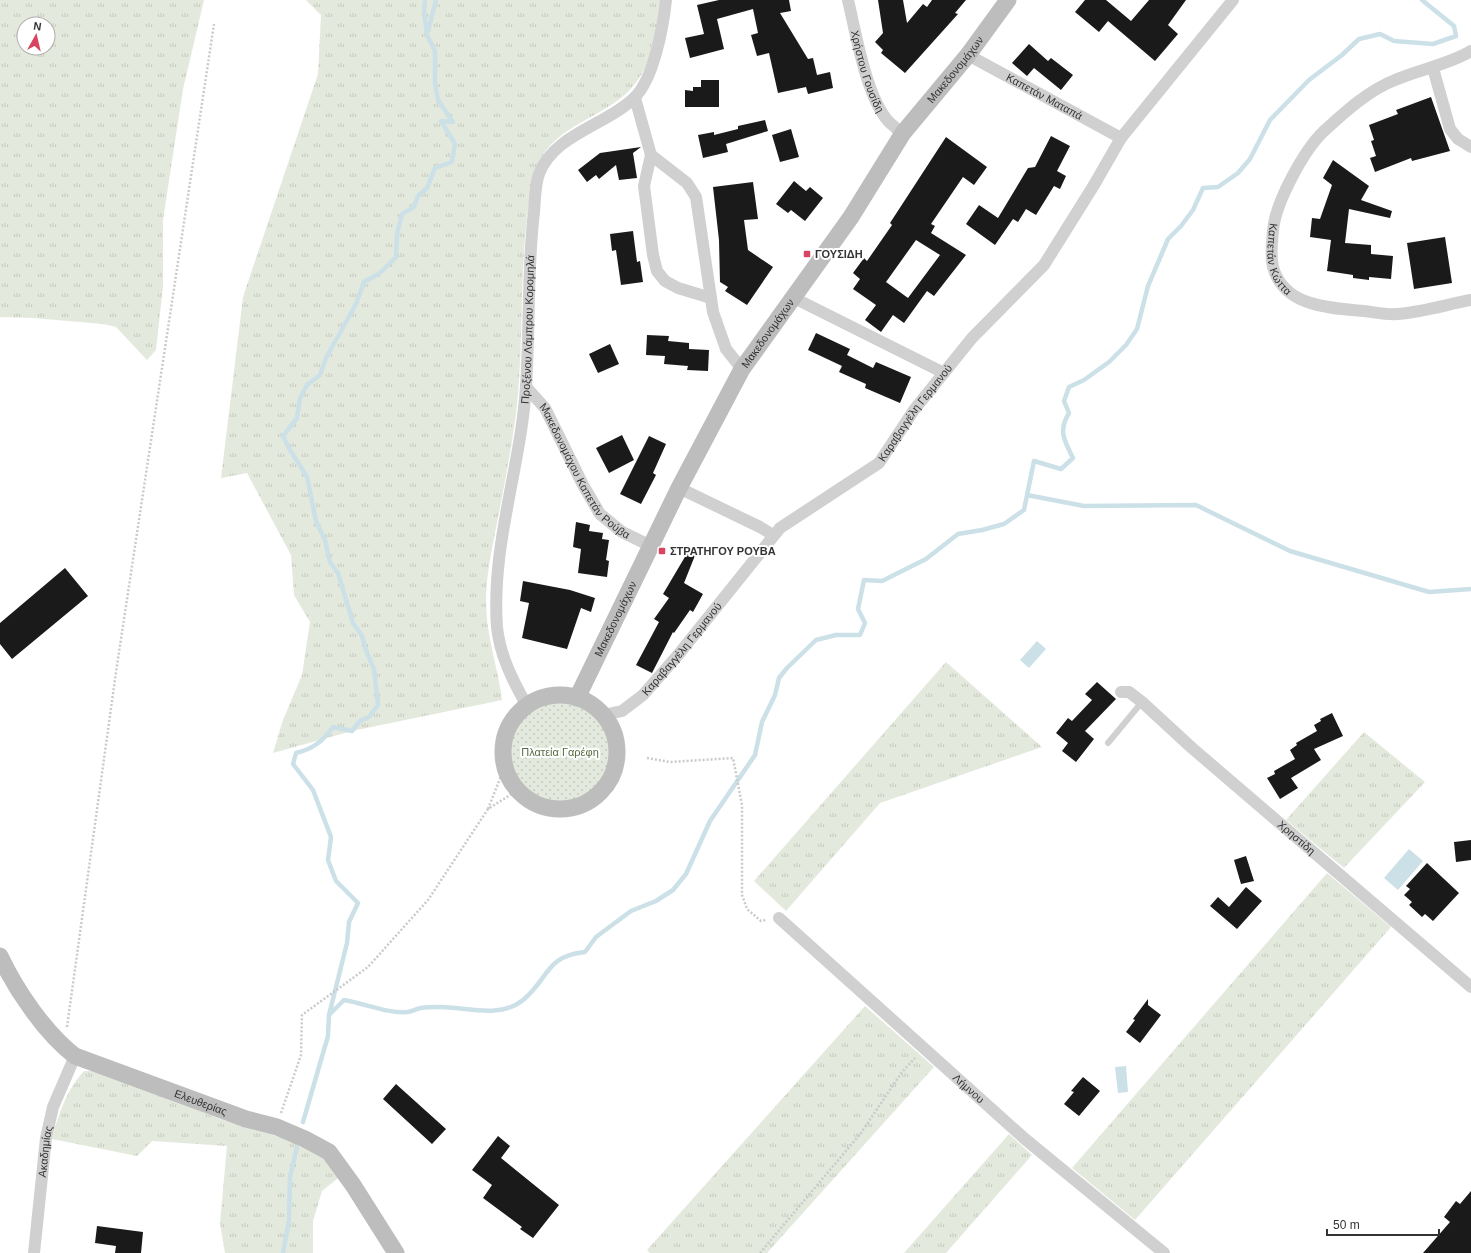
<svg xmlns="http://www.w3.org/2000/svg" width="1471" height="1253" viewBox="0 0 1471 1253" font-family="Helvetica,sans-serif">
<defs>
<pattern id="grass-tufts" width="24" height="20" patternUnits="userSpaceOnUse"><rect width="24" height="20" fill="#e4e9dd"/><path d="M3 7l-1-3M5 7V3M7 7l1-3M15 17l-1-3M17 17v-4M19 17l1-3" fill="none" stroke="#c4c8be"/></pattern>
<pattern id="park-dots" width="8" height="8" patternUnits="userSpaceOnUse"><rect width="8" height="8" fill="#e4e9dd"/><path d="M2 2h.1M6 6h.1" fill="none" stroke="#c4c8be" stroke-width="1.8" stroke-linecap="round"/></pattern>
</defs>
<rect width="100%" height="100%" fill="#fff"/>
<path fill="url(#grass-tufts)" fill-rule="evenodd" d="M0,0h204l-21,89 -20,131v66l-7,64 -9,10 -31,-33 -13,-3 -70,-6 -33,-1zM24,24h24v24h-24z
M306,0h360c-8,34 -16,76 -45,98 -27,21 -65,31 -81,62 -9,17 -13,59 -15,79 -5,58 -2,117 -9,175 -5,37 -12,73 -19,109 -5,26 -11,52 -11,79 0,34 12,65 16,98l-150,31 -79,22 10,-33 19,-45 8,-53 -16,-27 -3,-40 -44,-82 -26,5 22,-181 75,-223 3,-59z
M946,662l96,85 -162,56 -94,108 -32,-30z
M1364,732l61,50 -81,86 -58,-48z
M1327,873l64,54 -256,293 -63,-52z
M865,1006l69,61 -167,186h-117l-3,-3z
M84,1071h13l123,48 102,31 20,25 -20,16 -9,30v32h-88l-5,-30 7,-77 -75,-5 -15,15 -85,-17c6,-24 15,-50 32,-68z
M1009,1134l23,21 -86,98h-42z"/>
<path fill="url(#park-dots)" d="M510 752a50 50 0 1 1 100 0a50 50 0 1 1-100 0Z"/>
<path fill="#cbe0e7" d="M1037,641l9,8 -17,19 -9,-8z
M1409,849l14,12 -25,29 -14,-12z
M1126,1066l2,26 -10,1 -3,-26z"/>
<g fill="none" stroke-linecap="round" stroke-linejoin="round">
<path stroke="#cbe0e7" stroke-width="4.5" d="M428,31l8,-31
M1027,495l57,11 112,-1 94,46 139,41 42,-3
M329,1015l15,-15c19,3 45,14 63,12 5,0 10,-4 14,-4 6,-1 13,-1 19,-1 26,0 60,12 83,-7 26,-21 22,-44 62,-48l11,-15 35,-26 25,-10 17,-11 13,-16 24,-53 45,-66 7,-33 13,-27 4,-17 8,-10 29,-28 20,-5h24l5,-12 -7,-14 6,-29 18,1 44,-22 32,-25 24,-4 22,-6 20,-14 10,-49 27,8 12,-11c-9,-18 -15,-27 -4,-45l-5,-12 5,-14 15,-7 25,-18 17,-17 11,-16 11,-43 20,-47 13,-13 12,-16 10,-22 15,-1 20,-14 12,-14 20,-39 39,-40 33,-25 17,-16 21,-5 14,7 39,3 23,-8 -2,-10 -32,-26
M303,1122l25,-86 1,-21 18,-72 2,-21 9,-19 -22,-22 -8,-21 3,-23 -18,-47 -20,-26 3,-11c17,-4 27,-12 37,-26l19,4 8,-10 9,-4 9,-12 -4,-36 -7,-16 -5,-17 -9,-13 -15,-50 -8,-11 -5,-22 -9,-19 -9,-44 -17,-27 -7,-14 14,-18 3,-20 7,-13 13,-10 6,-17 30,-54 8,-22 16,-9 16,-16 1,-23 5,-20 12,-7 4,-11 9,-8 8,-20 17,-6 3,-18 -14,-23 12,1 -15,-22 -3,-16v-33l-8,-16 -3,-25 1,-10
M283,1253l6,-32 1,-44 7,-30"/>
</g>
<path fill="#1a1a1a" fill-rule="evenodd" d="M719,0h70l2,11 -11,2 28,46 5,-1 4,17 13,-3 3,16 -25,6 -2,-7 -28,6 -9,-40 -12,3 -6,-21 7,-2 -5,-24 -36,10 7,30 -34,9 -5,-20 19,-4 -7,-29z
M878,0h25l4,23 16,-19 4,3 5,-7h34l-11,13 3,1 -53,59 -24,-20 2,-3 -8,-8 8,-9z
M1085,0h21l25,21 18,-21h37l-18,25 10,9 -23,27 -47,-40 -9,11 -24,-20z
M1029,44l19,17 3,-3 22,17 -12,15 -27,-22 -7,8 -15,-13z
M701,80h18v27h-34v-17l8,1v-4h8z
M1431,97l19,54 -38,10 -1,-3 -36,14 -5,-14 6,-2 -5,-15 3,-1 -5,-15 29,-11 -2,-4z
M765,120l3,11 -42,13 2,8 -25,6 -5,-23 16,-3v3l24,-6v-3z
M791,129l8,28 -19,5 -8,-27z
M1051,136l19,10 -13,25 9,5 -6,13 -6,-3 -18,29 -10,-6 -8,13 -5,-3 -18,26 -29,-21 13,-19 19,13 30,-50 7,-1z
M946,137l41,30 -13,18 -11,-8 -32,47 4,2 -4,7 35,22 -32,41 -7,-5 -23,32 -11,-8 -12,17 -16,-12 11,-15 -23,-16 7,-10 -7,-6 11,-15 3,3 25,-36 -2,-2zM916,240l24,15 -32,43 -22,-16z
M641,147l-8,6 4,25 -18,2 -3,-15 -17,14 -3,-4 -9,7 -9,-12 22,-17z
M1333,160l36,26 -8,14 31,11 -2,7 -41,-9 -4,34 26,2v9l22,2 -2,23 -22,-2v3l-16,-2v-3l-26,-4 4,-31 -21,-3 2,-19 8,1 12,-34 -9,-7z
M794,181l12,10 4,-4 13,11 -18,23 -14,-11 -3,3 -12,-9z
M753,182l5,37 -14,1 4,30 25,17 -26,38 -22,-14 3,-4 -8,-5 -1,-42 -6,-53z
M633,231l4,31 3,-1 3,21 -22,3 -5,-35 -4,1 -2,-17z
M1445,237l7,46 -38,6 -7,-46z
M816,333l34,16 -3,6 26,13 3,-6 35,15 -11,26 -35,-15 1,-4 -27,-12 3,-6 -34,-16z
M647,335l22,1 -1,5 21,2v6l20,1 -1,21 -21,-1 1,-4 -24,-2 1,-8 -19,-1z
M610,344l9,20 -21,9 -9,-19z
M622,435l12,25 -25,13 -13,-25z
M649,436l17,8 -13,29 3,2 -15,29 -21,-10z
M576,522l14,3 -1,6 14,2 -1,6 7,1 -3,20 3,1 -2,16 -29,-4 3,-24 -8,-2z
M689,550l7,3 -12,30 19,11 -10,18 -3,-2 -16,23 -1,-1 -21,41 -16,-8 23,-43 -5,-3 15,-21 -6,-4z
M65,568l23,28 -76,63 -12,-15v-21z
M523,581l47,9 25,8 -4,14 -10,-4 -14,41 -45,-11 7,-35 -9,-2z
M1097,682l19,17 -31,32 9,8 -18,23 -14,-11 6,-8 -12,-10 12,-15 4,3 20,-21 -7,-6z
M1332,713l11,23 -29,13 7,11 -30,18 7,10 -18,11 -13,-21 8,-4 -1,-3 21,-12 -5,-9 7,-5 -1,-2 21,-12 -3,-6 7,-4 -1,-2z
M1471,840v20l-15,2 -2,-20z
M1246,856l8,25 -13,3 -7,-24z
M1427,863l32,30 -26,28 -8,-7 -3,3 -13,-12 3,-3 -8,-7 6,-6 -4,-3z
M1246,887l16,14 -25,28 -27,-23 8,-9 11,10z
M1148,999v6l13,10 -21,28 -14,-11 9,-12 -2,-1z
M1083,1077l17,14 -21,25 -15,-12 10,-12 -3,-1z
M396,1084l50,45 -14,15 -49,-45z
M498,1136l12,10 -9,12 58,47 -26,33 -13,-9 2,-2 -39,-29 9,-13 -20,-15z
M1471,1191v62h-48l27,-31 -6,-5 12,-16 4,3z
M97,1226l46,6 -2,21h-26l1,-7 -21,-3z"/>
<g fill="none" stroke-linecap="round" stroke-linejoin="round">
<path stroke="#cacaca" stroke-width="2.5" stroke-dasharray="2 2" stroke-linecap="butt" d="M647,758l23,4 63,-4 9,47v90l5,14 14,12 5,-1
M488,809l17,-43
M67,1027l49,-355 98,-648
M281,1113l20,-58 1,-40 66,-48 60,-67 60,-91 30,-19
M760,1253l101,-120 41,-61 13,-14"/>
<path stroke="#d0d0d0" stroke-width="6" d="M1108,743l34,-41"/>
<g stroke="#d0d0d0" stroke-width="12">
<path id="s1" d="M848,0c8,33 18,97 41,122 4,4 9,8 14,11"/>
<path id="s2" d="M1471,51c-23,14 -51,18 -76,29 -26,10 -50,32 -71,51 -20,19 -49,72 -51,100 -1,12 -3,24 0,36 11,40 57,41 91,44 10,1 22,4 33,3 21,-1 52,-10 74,-14"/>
<path id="s3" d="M968,55l153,83"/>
<path d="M1433,68l17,61 8,10 13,8"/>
<path d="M635,98l16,57 36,28 9,14 17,115 13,37 16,20"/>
<path d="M651,155l-7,31 9,69 4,16 8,10 13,7 33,10"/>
<path d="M794,298l150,75"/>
<path id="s4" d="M526,387l19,21 38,77 17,29 22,18 29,14"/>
<path d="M679,488l81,39 13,8"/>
<path id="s5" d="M1121,692h8l13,10 50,46 279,239"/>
<path id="s6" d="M527,706c-14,-25 -27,-50 -30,-79 -6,-82 24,-160 29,-241 4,-58 1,-116 8,-174 1,-12 1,-27 5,-38 15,-40 68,-49 95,-76 20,-19 29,-71 32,-98"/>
<path id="s7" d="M603,715l19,-4 21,-16 35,-40 102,-127 99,-65 35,-53 58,-72 72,-73 50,-80 27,-47 112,-138"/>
<path id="s8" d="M779,918l246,221 139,114"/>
<path id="s9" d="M34,1253l12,-115 7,-31 22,-51"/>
</g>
<g stroke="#bdbdbd" stroke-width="17">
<circle cx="560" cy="752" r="57"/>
<path id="s10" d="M577,698l102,-210 63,-119 109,-152 52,-84 65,-78 40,-55"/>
<path id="s11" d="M0,956c16,34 45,77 75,100l171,63 31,8 28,12 24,13 24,33 43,68"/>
</g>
</g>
<g fill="#d94560" stroke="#fff" stroke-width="1.5">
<rect x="803" y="250" width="8" height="8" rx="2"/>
<rect x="658" y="547" width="8" height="8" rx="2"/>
</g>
<g text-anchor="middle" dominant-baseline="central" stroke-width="4" stroke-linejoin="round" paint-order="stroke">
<g font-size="11" fill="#333" stroke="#fff">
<text stroke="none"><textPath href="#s10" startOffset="736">Μακεδονομάχων</textPath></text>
<text stroke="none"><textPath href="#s1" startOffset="74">Χρήστου Γουσίδη</textPath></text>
<text stroke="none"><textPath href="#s3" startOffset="87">Καπετάν Ματαπά</textPath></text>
<text stroke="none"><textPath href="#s2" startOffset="313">Καπετάν Κώττα</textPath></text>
<text stroke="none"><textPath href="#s6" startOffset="385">Προξένου Λάμπρου Κορομηλά</textPath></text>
<text stroke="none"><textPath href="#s10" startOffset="412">Μακεδονομάχων</textPath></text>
<text stroke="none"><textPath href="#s7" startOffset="442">Καραβαγγέλη Γερμανού</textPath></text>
<text stroke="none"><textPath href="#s4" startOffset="104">Μακεδονομάχου Καπετάν Ρούβα</textPath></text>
<text stroke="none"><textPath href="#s10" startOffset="88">Μακεδονομάχων</textPath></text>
<text stroke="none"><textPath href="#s7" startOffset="106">Καραβαγγέλη Γερμανού</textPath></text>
<text stroke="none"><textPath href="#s5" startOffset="230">Χρηστίδη</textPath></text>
<text stroke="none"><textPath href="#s8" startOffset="255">Λήμνου</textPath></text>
<text stroke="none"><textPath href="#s11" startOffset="260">Ελευθερίας</textPath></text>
<text stroke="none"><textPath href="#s9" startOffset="102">Ακαδημίας</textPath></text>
</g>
<g font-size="11" font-weight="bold" fill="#333" stroke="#fff" text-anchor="start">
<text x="815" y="254">ΓΟΥΣΙΔΗ</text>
<text x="670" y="551">ΣΤΡΑΤΗΓΟΥ ΡΟΥΒΑ</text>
</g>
<g font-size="11" fill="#5a6c42" stroke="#fff">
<text x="560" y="752">Πλατεία Γαρέφη</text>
</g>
</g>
<g transform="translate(36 36) rotate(8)"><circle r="19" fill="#ffffff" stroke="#adadad"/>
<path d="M0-3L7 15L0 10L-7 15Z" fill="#d94560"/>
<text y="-6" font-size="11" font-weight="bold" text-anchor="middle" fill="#333333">N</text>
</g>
<path d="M1327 1229v6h112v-6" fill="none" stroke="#333333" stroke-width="2"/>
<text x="1333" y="1229" font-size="12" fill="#333333" stroke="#ffffff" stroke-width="3" paint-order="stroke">50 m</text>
</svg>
